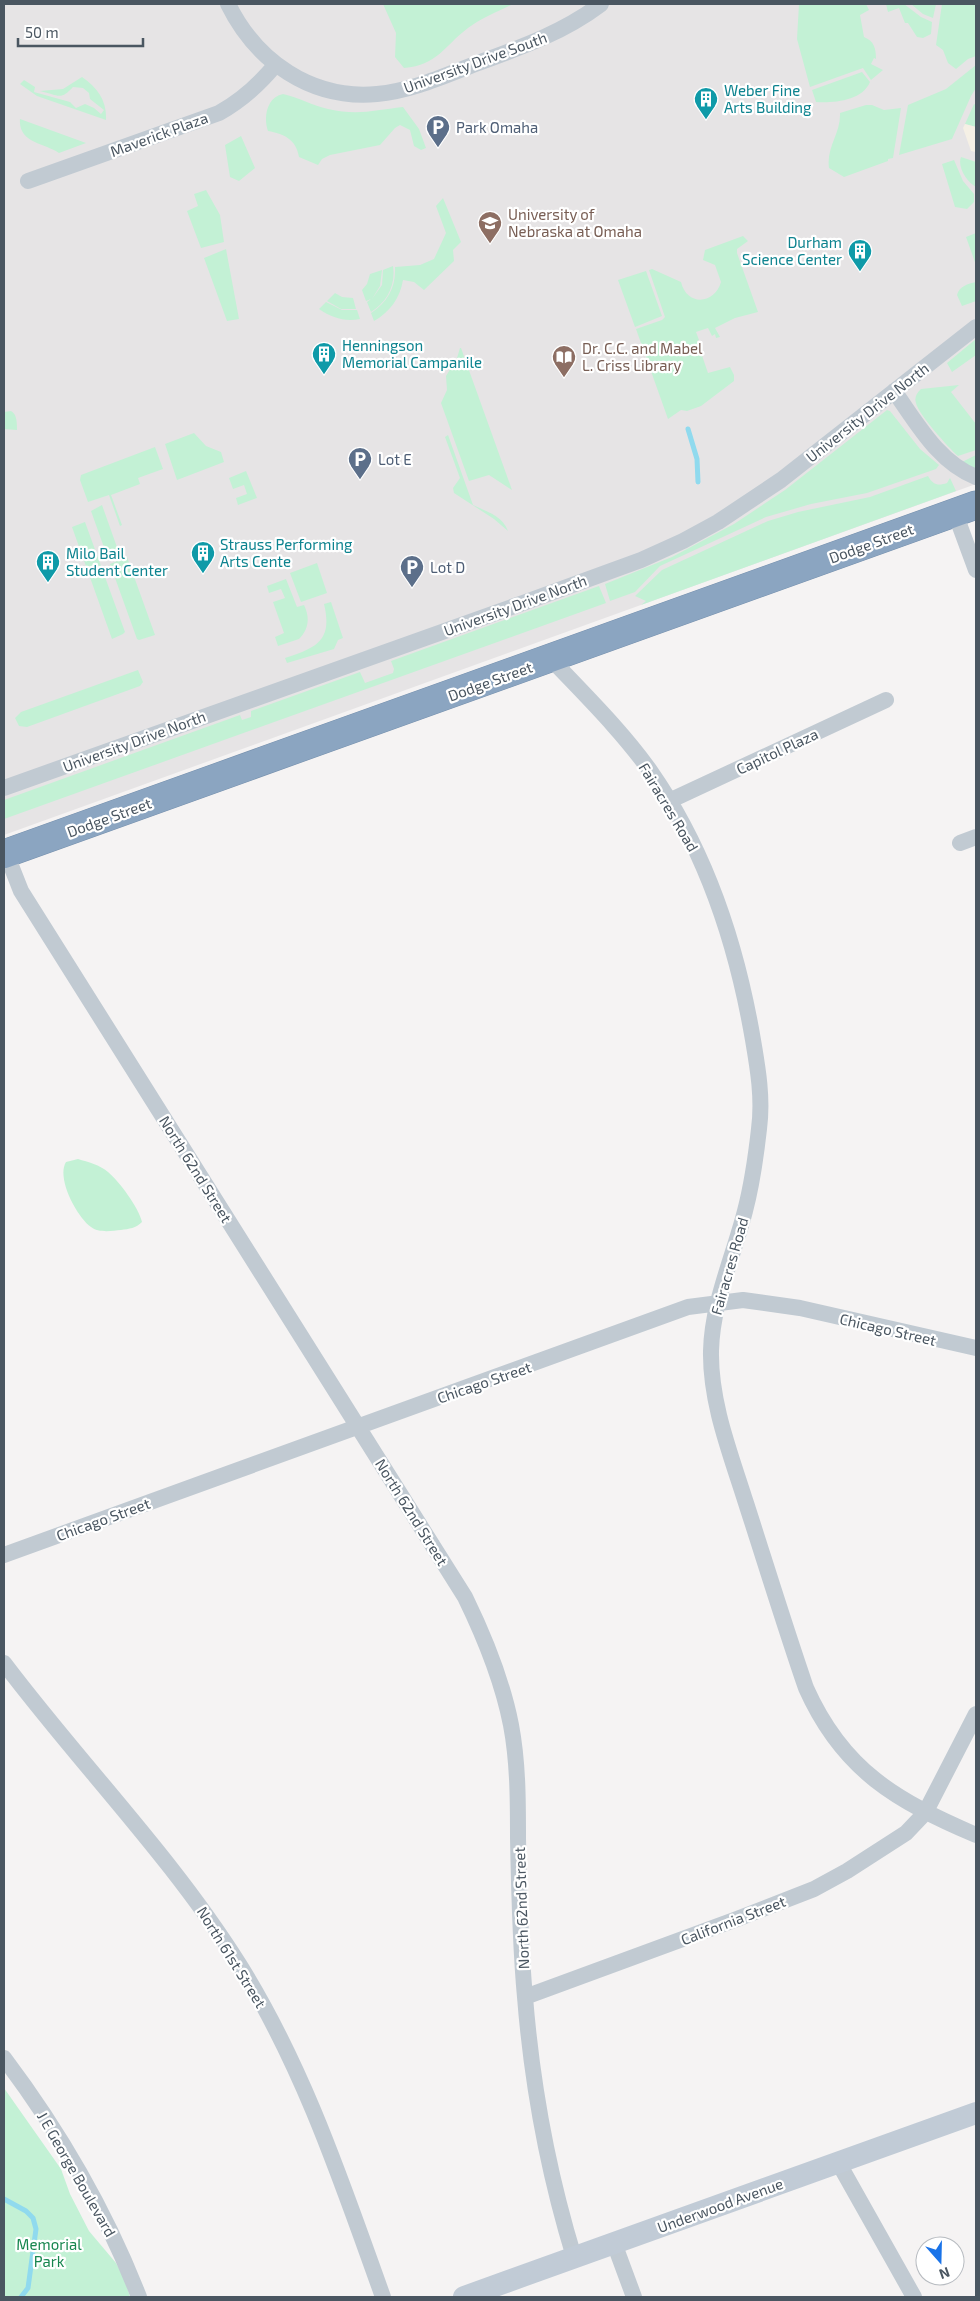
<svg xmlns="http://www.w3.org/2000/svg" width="980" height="2301" viewBox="0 0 980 2301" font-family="'Exo 2',sans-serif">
<rect width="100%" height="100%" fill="#f5f3f3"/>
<path fill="#e6e4e5" d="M4,4h972v480l-972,351z"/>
<path fill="#c3f1d5" d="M383,4h130c-14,7 -32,14 -45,24 -24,18 -30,37 -64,40l-9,-11 1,-24z
M799,4h67l3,6 -9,5 4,22c10,4 12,11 12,22l-2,-1 -3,6 12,6 -12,10 -8,-12 -53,19 -13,-48z
M886,4h18l17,13 11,5 -1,12 -8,4 -6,-1 -9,-14h-3l-6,-15 -11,4z
M911,4h25l-3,14 -10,-4z
M942,4h34v52l-8,3 -12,10 -8,-6 -5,-13 -7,-5z
M976,65v23l-5,8 -19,43 -53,16 9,-50 38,-16z
M862,72l8,10c-8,19 -36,21 -54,20l-4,-12z
M82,77c16,11 25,24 24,43l-69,-24 -17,-12 4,-4 11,7 -1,5 36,10 6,6 9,-4 9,4 7,6 3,-4 -14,-11 -1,-6 -6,-5 -10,-1c-12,13 -13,9 -33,4l23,-2z
M283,94c15,3 30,12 45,15 30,7 47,1 75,-2l16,22 7,19 -5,2 -7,-4 -4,-16 -10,-5 -5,3 -15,17 -50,10 -8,4 -4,6 -19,-8c-3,-18 -15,-23 -31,-26 -5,-14 -1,-34 15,-37z
M974,104l2,1v22l-11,-3z
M866,105h6l12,5 17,-2 -8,50 -5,1v2l-44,16 -15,-9c-3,-21 12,-35 11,-55z
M20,119l66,24 -27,10c-14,-10 -41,-10 -39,-34z
M241,136l14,32 -16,13 -9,-4 -5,-32z
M961,157l15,5v25c-9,-5 -19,-20 -15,-30z
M954,160l9,21 11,13v8l-7,7 -12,-2 -13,-43z
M206,190l14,25 4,27 -23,6 -14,-37 11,-5 -4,-12z
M443,198l18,44 -8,8 1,11 -30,29 -10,-8 -11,-2c-3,18 -13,32 -29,41l-3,-8c17,-11 25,-26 24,-46l25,-2 14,-6 12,-26 -10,-27z
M976,233v32l-10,-28z
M743,236l5,5 -11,8v4l21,59 -23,6 -20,10 5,9 -4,1 -1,-4 -3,2 -4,-8 -12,4 3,8 -2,1 11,32 22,-6 4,8v6l-33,25 -14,5 -6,-1 -13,9 -32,-90 26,-9 3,-3 -16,-47 3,-1 29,13c6,25 34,22 40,0l-6,-17 -12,-5 2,-10z
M226,249l13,70 -12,2 -23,-63z
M393,266c3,19 -6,36 -22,46l-4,-10 4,-3 -5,2 -4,-11 5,-6 3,-10 12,-4 -2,16 -8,13 10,-14 1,-15z
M646,271l16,45 -27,11 -17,-47z
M976,282v19l-14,5 -5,-11c2,-9 11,-11 19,-13z
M335,293l7,4 11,1 3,11h-15l-14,-8z
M326,302l16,8h15l3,9c-15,3 -28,-1 -41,-10z
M976,339v16l-24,17 -5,-9z
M460,348h1l51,142 -23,-15 -20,6 -28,-78 6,-13 -1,-14 11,-18z
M959,385l-8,7 25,32v26l-18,6c-9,-8 -40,-42 -42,-53 -2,-6 1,-10 5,-14z
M887,410l3,1 30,38 19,16 -3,4 -69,24 -56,11 -45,13 -106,49 -25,26 -25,9 -5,-17 67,-27 62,-33 51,-34z
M11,411c6,3 6,12 6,19l-13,-1v-17z
M194,433l12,13 15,6 3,10 -47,18 -12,-36z
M448,435l25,70c14,7 29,10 35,26l-14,-12 -40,-26 -1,-5 7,-10 -15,-41z
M155,447l8,22 -25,9 2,6 -29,11 11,30 -2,1 -11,-31 -21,7 -8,-22 1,-5z
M976,455v17l-16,-9z
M246,471l11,27 -19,7 -2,-7 11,-4 -3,-9 -11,4 -4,-11z
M928,476c5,9 10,10 19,7l3,-5 6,13 -315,114 5,-4 -11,-5 27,-26 106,-49 30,-9 72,-15z
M102,505l16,45 -10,4 -2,-1 -15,-42z
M85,522l40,110 -2,2 -11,5 -40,-112z
M127,557l28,78 -16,5 -2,-1 -27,-75z
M317,563l10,30 -26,9 -11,-29z
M286,579l11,28 7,-2c6,12 5,24 -5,34l-21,7 -3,-9 9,-4 -11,-31 12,-4 -4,-9 -12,4 -2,-7z
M599,586l7,17 -602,216v-19l236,-85 2,5 9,-3v-6l109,-39 5,11 28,-10 1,-4 -3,-8z
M331,602l12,36 -5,2 -4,9 -47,14 -2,-5c31,-10 48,-17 39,-54z
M138,670l5,12 -3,4 -113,41 -8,-1 -4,-8 6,-6z
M78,1159c10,3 22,6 30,13 11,9 31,36 34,50 -6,6 -13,7 -21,8 -9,1 -23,3 -30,-3 -14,-10 -35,-49 -25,-65z
M4,2088l57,81 9,25 19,37 27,32 9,17 5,17h-126z"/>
<path fill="#f5f0e5" d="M965,124l11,3v25l-5,-1 -8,-23z"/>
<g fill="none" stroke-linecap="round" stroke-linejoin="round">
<path stroke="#90daee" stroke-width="5" d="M688,429l9,30 1,23
M4,2199l22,12 7,7 3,11 -8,59 -7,9"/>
<g stroke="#7690ad" stroke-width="29">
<path id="highway" d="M4,854l972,-349"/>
</g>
<path stroke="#c1cad2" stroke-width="16" d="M228,4c28,57 83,96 149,90 35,-3 69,-19 101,-31 44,-16 86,-31 123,-59
M28,181l191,-68c23,-13 40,-28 57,-49
M894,391c23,32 44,71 82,86
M955,513l21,57
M551,659c34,36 71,72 100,113 55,79 86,174 102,268 5,29 10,59 6,89 -3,27 -7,55 -14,82 -12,47 -33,92 -34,140 -1,52 20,104 35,152 20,62 39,124 60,185 37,83 91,113 170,147
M4,788l519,-185 118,-43 42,-19 35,-19 63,-42 195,-153
M669,801l217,-101
M960,843l16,-6
M6,853l15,38 444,706c20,41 37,82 46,128 7,37 7,75 7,113 1,53 2,106 7,159 7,88 23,175 49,260
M4,1555l684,-248 55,-7 57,8 176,40
M4,1663c77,102 167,193 235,301 65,104 103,219 144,333
M525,1997l212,-78 77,-30 33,-18 59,-38 19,-20 51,-99
M4,2058c55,73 102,154 135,239
M838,2162l76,135
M614,2243l20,54"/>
<path stroke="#c1cbd6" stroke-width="22" d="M464,2297l512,-184"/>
<use href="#highway" stroke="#8ba5c1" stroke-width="28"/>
</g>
<defs>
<g id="building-pin" transform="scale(1.25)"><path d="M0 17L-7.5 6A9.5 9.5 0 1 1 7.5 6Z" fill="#0f9aa8" stroke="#fff"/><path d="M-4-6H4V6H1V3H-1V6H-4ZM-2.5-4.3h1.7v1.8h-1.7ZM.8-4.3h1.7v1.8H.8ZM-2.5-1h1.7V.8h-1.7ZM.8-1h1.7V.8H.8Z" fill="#fff"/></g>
<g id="parking-pin" transform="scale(1.25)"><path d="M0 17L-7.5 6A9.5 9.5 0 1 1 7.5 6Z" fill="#5c6f8a" stroke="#fff"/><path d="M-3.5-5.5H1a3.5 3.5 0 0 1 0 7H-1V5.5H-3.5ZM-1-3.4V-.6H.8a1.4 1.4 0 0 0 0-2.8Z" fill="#fff"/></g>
<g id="university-pin" transform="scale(1.25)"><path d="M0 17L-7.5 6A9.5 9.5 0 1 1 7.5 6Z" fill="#8d6e63" stroke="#fff"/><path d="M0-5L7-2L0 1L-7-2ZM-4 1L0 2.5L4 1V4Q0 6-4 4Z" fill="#fff"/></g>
<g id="library-pin" transform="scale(1.25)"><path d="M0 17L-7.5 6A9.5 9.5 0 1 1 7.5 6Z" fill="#8d6e63" stroke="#fff"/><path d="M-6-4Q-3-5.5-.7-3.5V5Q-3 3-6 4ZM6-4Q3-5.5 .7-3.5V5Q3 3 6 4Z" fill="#fff"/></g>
</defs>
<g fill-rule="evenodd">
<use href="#building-pin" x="706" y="99"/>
<use href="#parking-pin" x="438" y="127"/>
<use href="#university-pin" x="490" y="223"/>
<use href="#building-pin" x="860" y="251"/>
<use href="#building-pin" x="324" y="354"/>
<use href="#library-pin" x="564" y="357"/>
<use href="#parking-pin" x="360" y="459"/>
<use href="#building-pin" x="203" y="553"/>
<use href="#building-pin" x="48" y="562"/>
<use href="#parking-pin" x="412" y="567"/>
</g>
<g text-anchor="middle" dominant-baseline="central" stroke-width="4.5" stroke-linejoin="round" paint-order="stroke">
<g font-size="15" fill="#4a5661" stroke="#fff">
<text transform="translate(475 62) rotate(-20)">University Drive South</text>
<text transform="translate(159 134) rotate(-20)">Maverick Plaza</text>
<text transform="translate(867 412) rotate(-38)">University Drive North</text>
<text transform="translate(871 543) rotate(-20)">Dodge Street</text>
<text transform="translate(515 605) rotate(-20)">University Drive North</text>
<text transform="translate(490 681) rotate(-20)">Dodge Street</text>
<text transform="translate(134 741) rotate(-20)">University Drive North</text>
<text transform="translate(777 751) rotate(-25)">Capitol Plaza</text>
<text transform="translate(669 807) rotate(59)">Fairacres Road</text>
<text transform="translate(109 817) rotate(-20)">Dodge Street</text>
<text transform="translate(196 1169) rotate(58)">North 62nd Street</text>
<text transform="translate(729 1266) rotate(-74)">Fairacres Road</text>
<text transform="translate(888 1329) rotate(13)">Chicago Street</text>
<text transform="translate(484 1382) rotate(-19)">Chicago Street</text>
<text transform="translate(412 1512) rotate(58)">North 62nd Street</text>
<text transform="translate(103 1519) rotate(-20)">Chicago Street</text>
<text transform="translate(521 1908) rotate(-92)">North 62nd Street</text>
<text transform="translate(733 1920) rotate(-21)">California Street</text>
<text transform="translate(232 1957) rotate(58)">North 61st Street</text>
<text transform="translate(77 2174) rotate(60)">J E George Boulevard</text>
<text transform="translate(720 2205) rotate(-20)">Underwood Avenue</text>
</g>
<g font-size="15" fill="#0d838f" stroke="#fff" text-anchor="start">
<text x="724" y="90">Weber Fine<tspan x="724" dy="17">Arts Building</tspan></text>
<text x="842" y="242" text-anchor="end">Durham<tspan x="842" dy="17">Science Center</tspan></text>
<text x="342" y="345">Henningson<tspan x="342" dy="17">Memorial Campanile</tspan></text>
<text x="220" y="544">Strauss Performing<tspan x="220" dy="17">Arts Cente</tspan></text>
<text x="66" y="553">Milo Bail<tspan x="66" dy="17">Student Center</tspan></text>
</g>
<g font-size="15" fill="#4e5e75" stroke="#fff" text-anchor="start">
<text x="456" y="127">Park Omaha</text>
<text x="378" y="459">Lot E</text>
<text x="430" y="567">Lot D</text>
</g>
<g font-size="15" fill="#785e54" stroke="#fff" text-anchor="start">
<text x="508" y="214">University of<tspan x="508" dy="17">Nebraska at Omaha</tspan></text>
<text x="582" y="348">Dr. C.C. and Mabel<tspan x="582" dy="17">L. Criss Library</tspan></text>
</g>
<g font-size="15" fill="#17864f" stroke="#fff">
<text x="49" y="2244">Memorial<tspan x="49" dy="17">Park</tspan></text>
</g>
</g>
<rect width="980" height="2301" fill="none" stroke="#4a5661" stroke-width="10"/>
<g transform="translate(940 2261) rotate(160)"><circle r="24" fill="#ffffff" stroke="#b7bbc0"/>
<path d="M0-4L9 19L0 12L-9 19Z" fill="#1a73e8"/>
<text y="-8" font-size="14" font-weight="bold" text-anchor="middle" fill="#4a5661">N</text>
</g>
<path d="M18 38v8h125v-8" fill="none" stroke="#4a5661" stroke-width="2.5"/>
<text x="25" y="38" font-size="15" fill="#4a5661" stroke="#ffffff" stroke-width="4" paint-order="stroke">50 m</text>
</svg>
